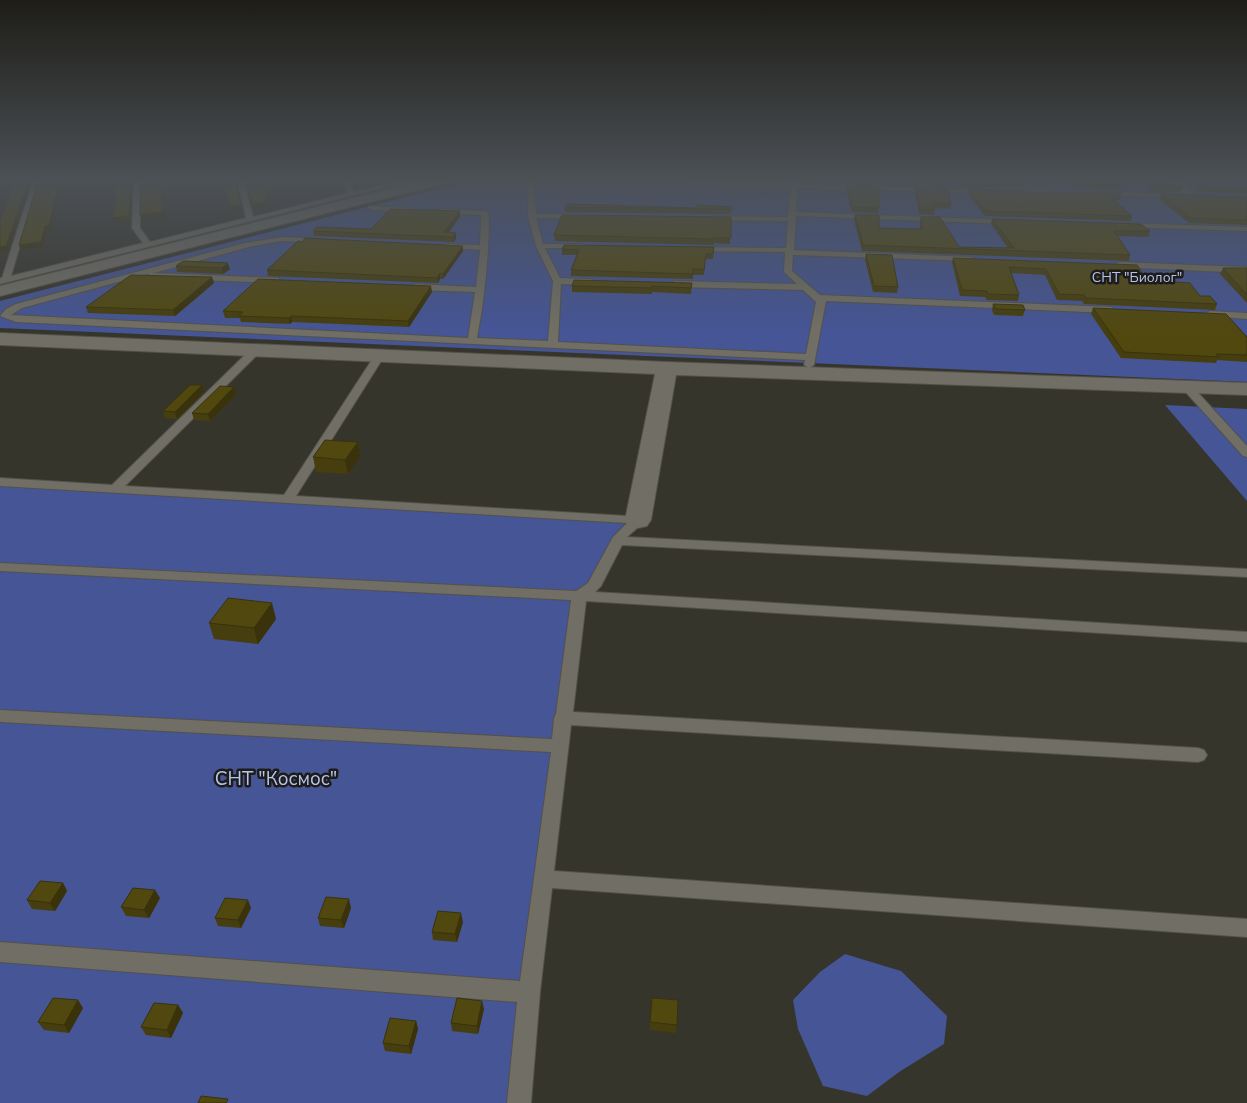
<svg xmlns="http://www.w3.org/2000/svg" width="1247" height="1103" viewBox="0 0 1247 1103" font-family="'Nunito Sans',sans-serif">
<rect width="100%" height="100%" fill="#36352c"/>
<path fill="#455596" d="M480,178h767v204l-1247,-54v-27z
M1165,405l82,4v92z
M0,479l638,41 -59,76 -60,507h-519z
M845,954l56,17 46,45 -3,28 -45,28 -32,24 -44,-10 -25,-57 -5,-29 27,-28z"/>
<g fill="none" stroke-linecap="round" stroke-linejoin="round">
<g stroke="#53514a" stroke-width="2">
<path id="lane" d="M34,178h6l-29,98 132,-33 -11,-15 2,-50h6v50l10,14 96,-24 -9,-40h6l10,39 95,-24 -8,-15h6l8,14 59,-14h10l-423,106v-6h2z
M528,178h6l2,36h43l4,2 -4,2h-43l7,26h39l4,2 -4,2h-37l15,30 31,1 4,3 -4,3 -30,-1 -3,58 248,12 10,-52 -13,-12 -128,-3 -4,-3 4,-3 122,3 -13,-12 1,-20 -89,-1 -4,-2 4,-2 90,1 2,-27 -75,-1 -4,-2 4,-2 75,1 3,-30 -86,-2 -21,-5v-2l21,3 86,2 1,-5h6v6l190,6v2l-2,1 -188,-5 -2,24 213,8 4,2 -4,2 -213,-8 -2,34 177,7 4,2 -4,2 -178,-6 -1,16 28,24 291,12 5,3 -5,3 -285,-12 -12,64 -5,3 -5,-3 1,-5 -789,-38 -16,-6 6,-7 10,-5 229,-61 37,-6 40,2 4,2 -4,2 -40,-2 -33,6 -95,26 125,5v4l-3,1 -124,-5 -4,-4 -126,34 -11,7 457,23 7,-46 -60,-2 -4,-3 4,-3 61,3 4,-37 -34,-2 -4,-2 4,-2 34,1 1,-30 -40,-2 -4,-2 4,-2 44,2 4,2c0,43 -4,83 -12,125l71,3 5,-60 -17,-35 -8,-30z
M1168,178h7l23,19 -7,2z
M1008,190l68,2 4,2 -4,2 -70,-3 -2,-1z
M1103,192l76,2 4,2 -4,2 -78,-3 -2,-1z
M369,206l38,2 4,2 -4,2 -35,-2 -4,-2z
M1122,223l125,4v4l-122,-4 -4,-2z
M1120,262l127,5v6l-130,-6v-4z
M1210,311l37,2v6l-40,-3 -2,-2z
M256,347l4,1v4l-135,134 159,9 91,-140 5,-3 5,3 -89,141 347,21 2,3 -2,3 -16,14 620,32v8l-625,-32 -21,41 -6,6 652,40v10l-661,-41 -13,111 625,36 6,2 3,5 -3,5 -6,2 -627,-37 -17,146 693,48v18l-695,-49 -12,104 -9,111h-24l10,-101 -517,-40v-20l520,39 31,-229 -551,-30v-12l552,29 2,-21 2,-4 15,-114 -571,-29v-8l576,28 12,-8 25,-46 14,-14 -627,-37v-8l112,7 140,-137z
M1186,383l4,1 57,62v11l-4,-1 -61,-68 -1,-2z"/>
</g>
<g stroke="#53514a" stroke-width="2">
<path id="street" d="M433,178h22l-2,3 -453,115v-10z
M0,333l667,29 580,21v12l-571,-20 -25,145 -4,6 -9,2 -9,-2 -4,-6 30,-146 -655,-29z"/>
</g>
<use href="#lane" fill="#716f65" fill-rule="evenodd"/>
<use href="#street" fill="#716f65" fill-rule="evenodd"/>
</g>
<path fill="#463e0e" d="M724,178h48v3l-37,-1z
M844,178h34v6l-34,-1z
M913,178h33l1,3 -1,5 -32,-1z
M958,178h60l-2,3 7,1 -2,5 -59,-1 -5,-6z
M1068,178h54l-1,7 -1,5 -42,-1z
M1149,185l34,2 -2,5 -32,-1 -2,-2z
M847,186l32,22 -1,5 -26,-1 -6,-21z
M1196,186l51,2v6l-53,-3z
M916,188l35,16 -1,5 -16,-1 1,2 -1,5 -15,-1 -4,-21z
M969,189l58,4 93,2 -1,5h-5l18,16 -1,5 -146,-5 -17,-22z
M1161,194l86,3v28l-58,-2 -29,-23z
M565,207l132,1 35,-1 -1,7 -166,-2z
M460,211v5l-11,17h7v5l-2,4 -140,-6 -1,-5 58,-2z
M855,215l24,13 41,1v-7l1,-5 38,30 49,1 -17,-24 1,-5 158,12 -2,6 -30,-1 12,19 -1,6 -267,-10 -8,-31z
M731,217l-1,27 -16,-1v2l-159,-4 -1,-6z
M463,246v5l-20,28h-3l-2,4 -170,-7 -1,-6z
M714,247l-1,12h-8l-1,16h-11v4l-122,-3v-6l6,-15h-15v-6z
M866,254l32,33 -1,6 -24,-1 -8,-32z
M953,258l194,22 53,16 17,8 -2,6 -131,-6 -2,-3 -25,-1 -12,-25 -34,-2 8,22 -1,6 -31,-1 -2,-3 -25,-1 -8,-33z
M176,266l54,3 -7,5 -46,-2z
M1223,268h24v35l-27,-29z
M214,283l-39,33 -87,-3 -2,-6z
M692,283l-1,11 -39,-2v2l-80,-2v-6z
M432,292l-23,35 -117,-5 -2,2 -49,-2 -1,-4h-15l-2,-7z
M993,304l32,6 -2,6 -29,-1 -2,-5z
M1093,308l154,29v25l-30,-2 -1,3 -95,-5 -30,-44z
M234,387l2,7 -26,27 -16,-1 -2,-7z
M204,392l-27,27 -12,-1 -2,-7z
M358,442l2,14 -12,18 -32,-2 -3,-15z
M276,619l-18,25 -44,-5 -5,-16z
M63,883l4,8 -12,20 -23,-2 -5,-9z
M160,898l-11,20 -23,-2 -5,-9z
M251,908l-10,20 -23,-2 -3,-8z
M351,908l-7,20 -24,-2 -2,-8z
M463,922l-6,20 -24,-2 -1,-8z
M678,1000l-2,33 -26,-3v-8z
M178,1005l5,8 -12,25 -25,-3 -5,-8z
M83,1008l-14,25 -25,-3 -6,-8z
M484,1009l-6,25 -26,-3 -1,-8z
M416,1021l2,8 -7,25 -26,-3 -2,-8z"/>
<path fill="#39320b" d="M30,178h4l-26,74 -8,1v-6z
M60,178h3l-12,53h-4l-4,16 -22,3 -2,-5 26,-19z
M131,178h2l-3,44 -14,1 -2,-5z
M162,178h1l1,19 -2,1 2,20 -22,2 -2,-5 21,-23z
M327,178h12l1,3 -12,2z
M349,178h16l-16,2z
M265,195h3l2,5h-4z
M267,202l1,6 -15,1 -1,-5z
M241,205l1,5 -11,2 -1,-5z
M460,211v5l-14,20 -2,-4z
M456,233v5l-2,4 -1,-5z
M463,246v5l-20,28v-5z
M228,263l2,6 -7,5 -1,-6z
M440,273v6l-2,4 -1,-5z
M212,277l2,6 -39,33 -2,-6z
M431,286l1,6 -23,35 -1,-6z
M291,316l1,6 -2,2 -1,-6z
M202,385l2,7 -27,27 -2,-7z
M234,387l2,7 -26,27 -2,-7z
M358,442l2,14 -12,18 -3,-14z
M272,603l4,16 -18,25 -4,-16z
M63,883l4,8 -12,20 -5,-8z
M155,890l5,8 -11,20 -5,-8z
M349,899l2,9 -7,20 -3,-8z
M248,900l3,8 -10,20 -3,-8z
M461,913l2,9 -6,20 -2,-8z
M78,1000l5,8 -14,25 -5,-8z
M482,1001l2,8 -6,25 -1,-8z
M178,1005l5,8 -12,25 -4,-8z
M416,1021l2,8 -7,25 -2,-8z"/>
<path fill="#514810" stroke="#39320b" d="M15,178h15l-24,68 -6,1v-26z
M39,178h21l-11,48h-4l-4,16 -22,3z
M117,178h14l-2,38 -15,2z
M140,178h22l1,14h-2l2,20 -23,3z
M222,178h13l6,27 -11,2z
M245,178h18l5,17h-3l2,7 -15,2z
M844,178h34l1,1 -34,-1z
M915,178h31l1,3 -32,-1z
M960,178h57l-2,3 8,1 -60,-1z
M1073,178h49l-1,7 -42,-1z
M1149,185l32,1 2,1 -32,-1z
M847,186l32,1v21l-27,-1z
M1196,186h4l47,2v1z
M916,188l32,1 3,15 -20,-1 4,7 -15,-1z
M969,189l57,2 1,2h94l-1,2h-11l23,21 -146,-5z
M1161,194l86,3v23l-56,-2z
M567,204l130,4v-3l35,2v2l-167,-2z
M390,209l70,2 -16,21 12,1 -3,4 -140,-6 4,-4 54,2z
M562,215l169,2v21h-17v1l-160,-4z
M855,215h24v13l43,1 -1,-12h19l19,30 55,1 -22,-29 149,5 9,7h-36l16,24 -267,-10z
M305,238l158,8 -20,28 -3,-1 -3,5 -170,-8 31,-29 4,1z
M564,245l150,2 -1,7h-7l-2,16 -11,-1v5l-122,-4 8,-20 -17,-1z
M866,254l26,1 6,32 -24,-1z
M953,258l184,7 10,15 43,3 10,13h10l7,8 -131,-6 -2,-3 -25,-1 -13,-25 -37,-2 10,28 -31,-1 -1,-3 -25,-1z
M183,261l45,2 -6,5 -46,-2z
M1223,268h24v27z
M131,275l81,2 -39,33 -87,-3z
M258,279l173,7 -23,35 -117,-5 -2,2 -50,-2 4,-4 -20,-1z
M574,280l118,3 -1,5 -39,-2v2l-80,-2z
M993,304l30,1 2,5 -29,-1z
M1093,308l133,6 21,23v18l-31,-1 3,3 -95,-5z
M190,385h12l-27,27 -12,-1z
M220,386l14,1 -26,27 -16,-1z
M325,440l33,2 -13,18 -32,-3z
M228,598l44,5 -18,25 -45,-5z
M40,881l23,2 -13,20 -23,-3z
M133,888l22,2 -11,20 -23,-3z
M326,897l23,2 -8,21 -23,-2z
M225,898l23,2 -10,20 -23,-2z
M438,911l23,2 -6,21 -23,-2z
M53,998l25,2 -14,25 -26,-3z
M457,998l25,3 -5,25 -26,-3z
M652,998l26,2 -1,25 -27,-3z
M154,1003l24,2 -11,25 -26,-3z
M390,1018l26,3 -7,25 -26,-3z
M201,1096l27,3 -2,4h-28z"/>
<linearGradient id="sky" x2="0" y2="1"><stop stop-color="#1e1d18"/><stop offset="0.54" stop-color="#4c5156"/><stop offset="1" stop-color="#4c5156" stop-opacity="0"/></linearGradient>
<rect width="1247" height="332" fill="url(#sky)"/>
<g text-anchor="middle" dominant-baseline="central" stroke-width="5" stroke-linejoin="round" paint-order="stroke">
<g font-size="14" fill="#b5c3ed" stroke="#1d1c18">
<text x="1137" y="277">СНТ "Биолог"</text>
</g>
<g font-size="19" fill="#b5c3ed" stroke="#1d1c18">
<text x="276" y="779">СНТ "Космос"</text>
</g>
</g>
</svg>
